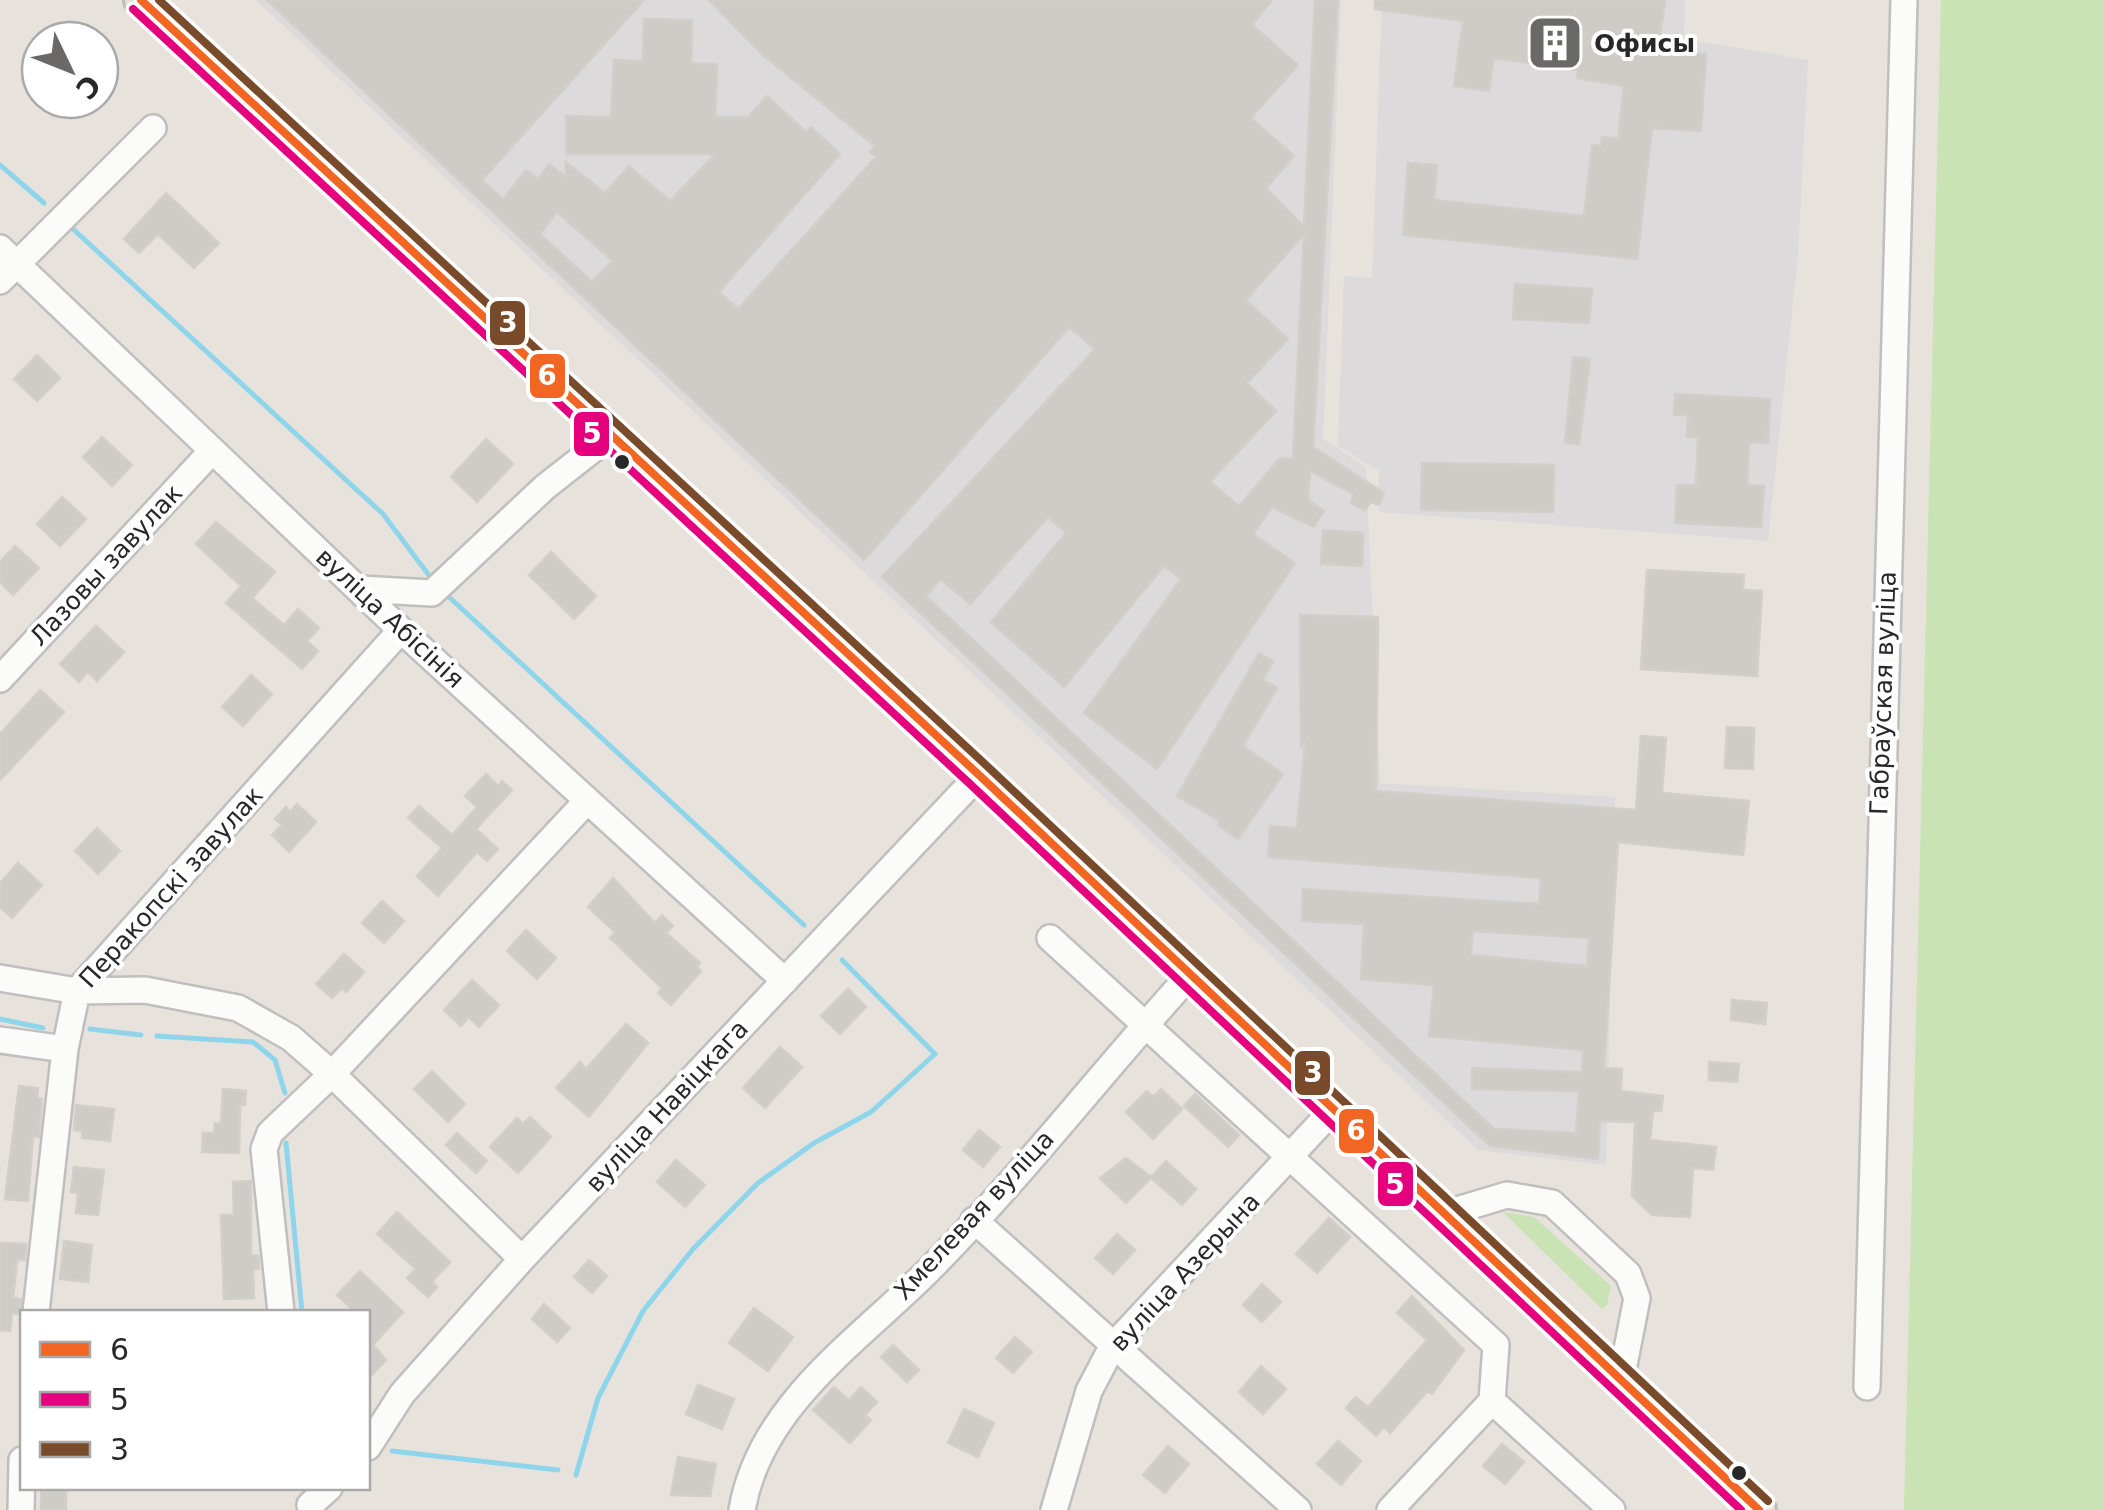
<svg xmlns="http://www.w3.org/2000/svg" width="2104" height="1510" viewBox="0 0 2104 1510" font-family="'DejaVu Sans',sans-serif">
<rect width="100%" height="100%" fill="#e7e2dc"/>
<path fill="#dddadc" d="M256,0h1085l-18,439 43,28 14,316 235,14 -9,368 -128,-15z
M1382,0h303l-1,39 124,21 -10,195 -30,286 -389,-29v-41l-41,-25 6,-170 28,2z"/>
<path fill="#c9e3b4" d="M1941,0h163v1510h-200z
M1503,1212l31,5 77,69 -4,19 -5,4z"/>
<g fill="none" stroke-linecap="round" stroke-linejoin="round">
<path stroke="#8ed5eb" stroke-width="5" d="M0,165l44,38
M72,228l311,286 45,60
M448,596l356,329
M0,1019l43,9
M90,1029l51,6
M157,1036l96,6 22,18 10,33
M286,1143l16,169
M392,1451l166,19
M576,1475l22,-77 45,-87 50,-62 65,-66 56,-40 57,-31 64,-58 -93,-94"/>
</g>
<path fill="#cfccc8" stroke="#d2cec9" stroke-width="2.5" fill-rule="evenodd" d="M267,0h377l-162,180 21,19 23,-29 12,9 11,-15 17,13v-15l39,31 24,-27 41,35 45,-47h-149v-38l45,1 3,-57 29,1 1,-42 48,1 -1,43 26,1 -2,53h33l19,-21 39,36 5,-5 29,27 -121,138 19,17 138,-152 -6,-5 5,-6 -112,-91 -54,-55h563l-20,25 46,40 -47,53 43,38 -28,32 38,39 11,-227h23l-25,447 71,46 -5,12 -8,-3 -6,8 -14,-7 2,-9 -43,-23 -2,29 16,11 -10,16 -42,-20 -19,27 42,29 -138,206 -73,-56 97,-134 -17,-13 -100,121 -73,-65 75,-89 -18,-16 -78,87 -29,-25 -15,17 568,533 82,4 3,-42 -107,-2v-21l110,4 1,-22 -154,-14 5,-51 -73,-6 3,-55 -62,-3 1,-32 236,15 2,-26 -273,-21 2,-31 27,2 8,-86 -4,5 -1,-132 78,2 -2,174 260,19 5,-74 25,2 -4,55 87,8 -6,54 -125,-13 -14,226 18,1 -1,22 42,5 -2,15h-8l-3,29 66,7 -3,23 -20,-2 -3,49 -38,-2 -20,-19 3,-74 -35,-1 -2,38 -108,-13 -608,-569 213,-228 -26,-22 -205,233zM557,212l56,49 -21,21 -52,-48zM1304,234l-11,225 -13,-1 -41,48 -29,-24 66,-71 -29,-28 41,-44 -42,-39zM1473,931l116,7 -2,28 -116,-11z
M1375,0h290l-7,51 48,3 -5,77 -49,-3 -15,131 -234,-24 5,-72 29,2 -3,35 150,16 8,-71 9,1 1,-9 16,2 6,-53 -47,-8 1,-8 -84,-12 -5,33 -35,-5 9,-65 -88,-12z
M166,193l53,50 -25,25 -36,-34 -19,19 -15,-14z
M1515,284l77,5 -3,34 -76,-4z
M37,355l23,23 -23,23 -23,-22z
M1573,357l17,2 -11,85 -14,-1z
M1675,394l95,5 -2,44 -19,-1 -2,43 17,1 -3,41 -86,-4 2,-38h19l2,-48h-11l1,-22h-14z
M102,437l30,28 -20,21 -29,-29z
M486,439l27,25 -36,38 -26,-25z
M1422,463l132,2 -1,47 -132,-2z
M62,497l24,22 -26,27 -23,-22z
M216,522l59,50 -23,26 32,27 14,-16 21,19 -12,13 11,10 -16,18 -76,-66 15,-17 -45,-42z
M1323,530l40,3 -1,33 -41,-2z
M15,546l24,22 -26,27 -13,-13v-20z
M551,552l45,44 -22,23 -45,-44z
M1647,570l97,5 -1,15 19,1 -5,85 -116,-7z
M96,626l28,26 -27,29 -9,-9 -9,10 -19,-18z
M1259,653l14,8 -10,19 14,8 -34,58 40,28 -45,65 -20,-14 2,-4 -43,-25z
M251,675l21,19 -29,32 -21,-19z
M40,690l24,22 -64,68v-46z
M1727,727l27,1 -1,41 -28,-1z
M486,774l12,12 4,-5 10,9 -36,39 22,20 -11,12 -10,-9 -39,44 -21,-20 25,-28 -34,-30 11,-12 33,29 25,-28 -12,-11z
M297,804l19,18 -27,30 -17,-17 10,-10 -7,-6 11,-12 4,5z
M97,828l23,23 -22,23 -23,-23z
M18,863l24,22 -30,33 -12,-11v-24z
M613,878l42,45 7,-8 11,11 -7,7 34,30 -3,4 4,4 -30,34 -13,-12 4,-5 -52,-50 5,-6 -27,-25z
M382,901l22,20 -20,22 -22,-20z
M526,930l30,28 -19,21 -30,-28z
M344,954l20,18 -18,20 -4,-4 -10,10 -16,-14z
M472,980l27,25 -20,22 -10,-10 -8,9 -17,-16z
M848,989l18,18 -26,27 -19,-18z
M1732,1000l35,3 -2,21 -34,-4z
M626,1024l22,19 -59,74 -33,-29 24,-26 6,7z
M780,1047l22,20 -37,41 -22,-20z
M1709,1062l30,2 -2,18 -28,-2z
M432,1071l33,33 -17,18 -34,-33z
M19,1086l19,2 -1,10 5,1 -3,38 -6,-1 -5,65 -23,-2z
M223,1089l23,2 -1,14h-5l-1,48 -37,-1 1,-19h11l1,-10 6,1z
M1161,1089l21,20 -29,30 -27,-27 21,-21 6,6z
M1195,1094l44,41 -11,12 -44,-41z
M76,1105l38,4 -4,32 -28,-3 1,-7 -9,-1z
M530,1117l21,20 -33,36 -28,-26 27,-29 6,6z
M979,1130l21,17 -17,20 -20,-17z
M457,1133l30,28 -11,12 -30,-28z
M1126,1158l25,19 15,-16 30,28 -14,16 -31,-27 -25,25 -26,-25z
M676,1160l29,25 -20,22 -28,-25z
M74,1167l30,3 -6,45 -22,-2 2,-20 -7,-1z
M251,1181v74l8,1v13h-6l1,29 -30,1 -3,-84h13l-1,-33z
M397,1212l53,50 -18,20 5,5 -9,10 -21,-19 9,-9 -39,-35z
M1329,1218l21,19 -33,36 -21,-19z
M1117,1234l18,16 -22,24 -18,-16z
M64,1241l28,4 -4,37 -28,-3z
M0,1243l26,1 -1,16h-8l-4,38 8,1 -1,15 -8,-1 -2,18 -10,-1z
M589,1260l18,16 -15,17 -18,-16z
M360,1271l43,41 -30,33 13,15 -18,19v-67h-13l-18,-17z
M1262,1284l19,18 -19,20 -19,-17z
M1412,1296l52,54 -32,44 -4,-3 -38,42 -6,-6 -8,9 -30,-28 10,-11 12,10 59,-67 -30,-27z
M544,1304l26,24 -13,14 -25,-23z
M754,1308l39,29 -25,34 -39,-28z
M1015,1337l17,15 -19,21 -17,-15z
M893,1345l26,25 -12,12 -26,-25z
M1261,1366l25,23 -23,25 -24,-22z
M698,1385l36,14 -12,30 -36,-15z
M834,1387l15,13 12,-13 16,15 -12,13 6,5 -21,23 -37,-33z
M964,1409l30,14 -16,34 -30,-14z
M1338,1441l23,20 -20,24 -24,-21z
M1502,1444l22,18 -19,22 -22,-18z
M1168,1446l21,18 -24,29 -22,-18z
M678,1457l38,7 -6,32 -39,-1z
M41,1488h25v22h-25z"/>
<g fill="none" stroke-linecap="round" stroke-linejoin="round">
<g stroke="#c0bebe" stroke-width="30">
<path id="minor" d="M0,248l401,382 384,351
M0,281l153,-153
M360,589l72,4 113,-106 65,-51
M0,679l212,-228
M1050,938l446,407 -4,56 120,109
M0,978l77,13 68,-1 93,18 53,30 41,36 190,185
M0,1040l65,9
M1447,1213l60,-18 45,8 76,71 9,24 -16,82
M974,1220l324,290
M36,1312l29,-263 12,-58 324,-361
M281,1312l-17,-163 6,-16 62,-59 255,-273
M1867,1387l37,-1387
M368,1447l34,-53 120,-135 457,-484
M310,1505l19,-17
M21,1510l1,-50
M742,1510c18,-106 119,-171 189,-242 91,-92 171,-196 258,-292
M1054,1510l35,-119 23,-44 220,-236
M1390,1510l102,-109"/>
</g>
<g stroke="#bfbdbb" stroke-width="38">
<path id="major" d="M141,0l838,775 780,735"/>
</g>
<use href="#minor" stroke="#fbfbfa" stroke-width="25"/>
<use href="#major" stroke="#e6e0d1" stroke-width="32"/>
<g stroke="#fff" stroke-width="15">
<path id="bus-1" d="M141,0l838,775 780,735"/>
</g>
<g stroke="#fff" stroke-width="15">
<path id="bus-2" d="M133,9l837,775 771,726"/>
</g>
<g stroke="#fff" stroke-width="15">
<path id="bus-3" d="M159,0l828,766 781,735"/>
</g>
<use href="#bus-1" stroke="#f26522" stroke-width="8"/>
<use href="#bus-2" stroke="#e5007d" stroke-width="8"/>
<use href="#bus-3" stroke="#7a4b2a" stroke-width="8"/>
</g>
<defs>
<g id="building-square" transform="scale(2.875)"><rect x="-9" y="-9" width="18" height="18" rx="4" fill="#6b6967" stroke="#fff"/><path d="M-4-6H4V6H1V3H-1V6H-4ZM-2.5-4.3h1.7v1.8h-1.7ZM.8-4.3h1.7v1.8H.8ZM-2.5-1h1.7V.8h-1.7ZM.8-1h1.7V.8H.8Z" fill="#fff"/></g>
</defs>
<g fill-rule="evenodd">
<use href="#building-square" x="1555" y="43"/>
</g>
<g fill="#282828" stroke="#fff" stroke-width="4">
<circle cx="622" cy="462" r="9"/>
<circle cx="1739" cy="1473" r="9"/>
</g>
<g text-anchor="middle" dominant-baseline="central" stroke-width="8" stroke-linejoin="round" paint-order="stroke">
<g font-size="25" font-weight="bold" fill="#282828" stroke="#fff" text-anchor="start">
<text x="1594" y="43">Офисы</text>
</g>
<g font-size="25" fill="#282828" stroke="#fff">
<text transform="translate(106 565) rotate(-47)">Лазовы завулак</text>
<text transform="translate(390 618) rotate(43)">вуліца Абісінія</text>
<text transform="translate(1883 693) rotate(-88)">Габраўская вуліца</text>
<text transform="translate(171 887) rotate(-48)">Перакопскі завулак</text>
<text transform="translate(667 1106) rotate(-47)">вуліца Навіцкага</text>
<text transform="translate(974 1215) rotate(-47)">Хмелевая вуліца</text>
<text transform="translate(1185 1272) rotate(-47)">вуліца Азерына</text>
</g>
</g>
<g stroke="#fff" stroke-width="4">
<rect x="488" y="299" width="39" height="48" rx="10" fill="#7a4b2a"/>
<rect x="528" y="352" width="39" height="48" rx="10" fill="#f26522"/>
<rect x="572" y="410" width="39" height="48" rx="10" fill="#e5007d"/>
<rect x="1293" y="1049" width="39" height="48" rx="10" fill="#7a4b2a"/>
<rect x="1337" y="1107" width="39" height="48" rx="10" fill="#f26522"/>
<rect x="1376" y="1160" width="39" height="48" rx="10" fill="#e5007d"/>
</g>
<g font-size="28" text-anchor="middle" font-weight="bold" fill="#fff">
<text x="508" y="332">3</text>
<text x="547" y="385">6</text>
<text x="592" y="443">5</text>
<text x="1313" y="1082">3</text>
<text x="1356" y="1140">6</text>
<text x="1395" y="1194">5</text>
</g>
<rect x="20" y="1310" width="350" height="180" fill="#ffffff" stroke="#a9a9a9" stroke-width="2.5"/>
<rect x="40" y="1342" width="50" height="15" fill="#f26522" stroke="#a9a9a9" stroke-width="2.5"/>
<text x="110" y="1360" font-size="30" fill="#282828">6</text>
<rect x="40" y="1392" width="50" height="15" fill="#e5007d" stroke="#a9a9a9" stroke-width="2.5"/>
<text x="110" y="1410" font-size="30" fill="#282828">5</text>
<rect x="40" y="1442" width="50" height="15" fill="#7a4b2a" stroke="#a9a9a9" stroke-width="2.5"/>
<text x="110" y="1460" font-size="30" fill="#282828">3</text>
<g transform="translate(70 70) rotate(133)"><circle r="48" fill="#ffffff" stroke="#a9a9a9" stroke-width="2.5"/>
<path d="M0-8L18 38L0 25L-18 38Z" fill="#6b6967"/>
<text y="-15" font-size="28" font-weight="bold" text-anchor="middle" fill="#282828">С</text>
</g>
</svg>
